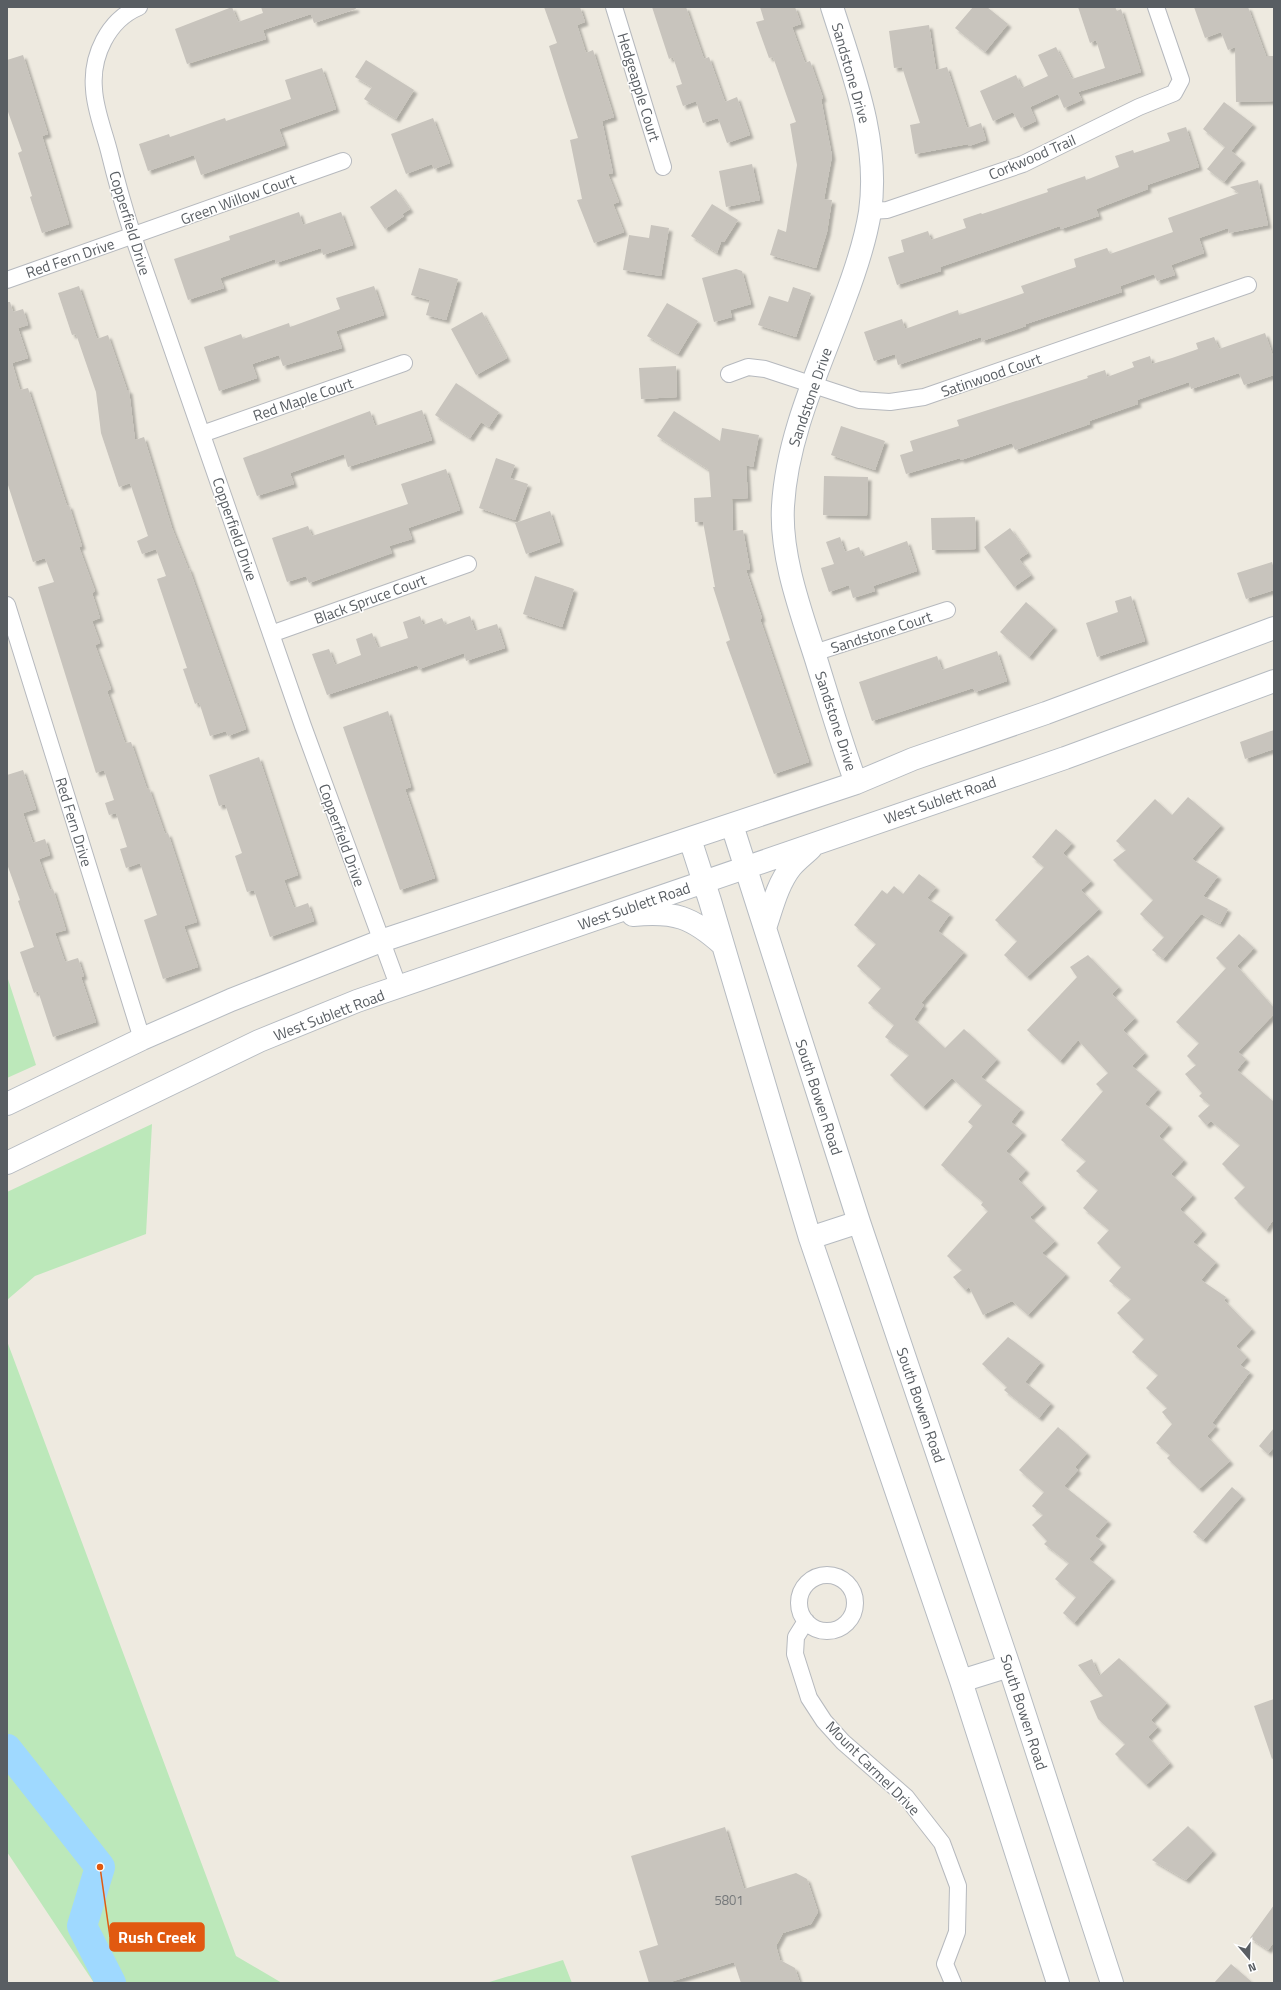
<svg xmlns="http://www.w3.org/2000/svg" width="1281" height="1990" viewBox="0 0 1281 1990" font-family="'Titillium Web',sans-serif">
<defs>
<filter id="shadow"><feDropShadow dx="3.5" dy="3.5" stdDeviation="1" flood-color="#0004"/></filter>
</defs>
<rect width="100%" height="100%" fill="#eeeae0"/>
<path fill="#bce8ba" d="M7,976l29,89 -29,13z
M152,1124l-6,110 -111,42 -28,24v-108z
M7,1341l229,615 46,27h-188l-87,-131z
M563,1960l9,23h-86z"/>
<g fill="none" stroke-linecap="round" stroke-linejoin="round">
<path stroke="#9fd9ff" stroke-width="30" d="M7,1749l93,118 -18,59 29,57"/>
</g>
<path fill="#c8c4bd" filter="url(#shadow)" d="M232,7l6,15 25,-9 -2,-6h94l1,2 -42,14 -3,-9 -48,16 3,9 -79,25 -12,-35z
M544,7h36l5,15 -8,3 9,28 7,-3 21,67 -12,4 11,52 -5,1 11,28 -6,2 11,28 -30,11 -17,-43 5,-1 -12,-59 8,-2 -29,-92 8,-3z
M652,7h34l18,52 5,-2 16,45 12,-5 13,38 -23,8 -9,-25 -15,5 -7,-22 -13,5 -7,-20 6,-2 -9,-27 -4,2z
M760,7h35l6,17 -9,3 13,36 5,-2 13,37 -2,1 11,57 -8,43 8,1 -5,32 -11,36 -46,-13 8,-26 8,3 11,-67 -7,-41 6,-2 -23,-65 -4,1 -13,-36 8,-2z
M973,7h14l21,17 -23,28 -30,-24z
M1078,7h37l2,4 4,-2 20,63 -63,20 4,8 -18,8 -6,-14 -28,13 6,14 -15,7 -8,-16 -20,9 -13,-30 36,-16 6,13 26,-12 -10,-21 18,-8 16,32 33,-11 -9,-28 -6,3z
M1194,7h54l18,49h8v45l-38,1 -1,-55 -7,3 -7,-18 -16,6z
M929,25l7,45 11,-3 20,61 14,-5 5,17 -17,6 -1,-2 -53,10 -5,-29 10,-2 -18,-56 -8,1 -5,-37z
M23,55l25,79 -6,2 27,88 -27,9 -12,-36 2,-1 -14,-43 4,-2 -15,-42v-49z
M366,60l48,30 -18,29 -32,-20 8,-12 -17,-10z
M322,68l14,41 -57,20 6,16 -84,30 -7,-20 -46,16 -9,-27 30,-10 1,3 55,-19 1,3 65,-22 -6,-19z
M1224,102l29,22 -22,27 11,9 -18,22 -17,-13 18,-22 -22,-18z
M433,118l17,45 -16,6 -2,-5 -26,10 -15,-40z
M1186,127l13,40 -52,18 1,4 -52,20 3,7 -38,13 -1,-3 -120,41 1,4 -44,14 -9,-28 16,-5 -3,-12 27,-9 3,9 35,-12 -3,-9 18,-6 1,1 66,-22 -1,-3 38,-13 1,4 33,-13 -4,-11 18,-6 1,3 36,-12 -3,-8z
M752,164l8,36 -34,7 -7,-36z
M1258,180l10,45 -39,8 -1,-5 -29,10 5,15 -33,12 4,10 -18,6 -3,-7 -34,12 2,6 -96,32v2l-44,15 -1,-4 -83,28 -3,-11 -21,7 -10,-29 38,-13 3,10 53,-19 1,5 65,-22 -3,-7 55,-19 -2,-8 33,-11 3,6 63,-22 -5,-14 71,-25 -9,-6z
M396,189l14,20 -8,5 2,2 -19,13 -15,-22z
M712,204l26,16 -14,22h-3l-4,11 -26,-17z
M299,212l4,13 38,-13 12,33 -30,10 -2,-7 -45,15 -1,-4 -55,19 4,10 -36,12 -14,-41 56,-19 -1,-4z
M651,225l18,3 -8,48 -38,-6 6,-35 20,3z
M419,268l39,11 -12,41 -20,-5 4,-15 -19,-5z
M736,269l6,2 9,33 -21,6 2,7 -18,5 -12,-44z
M79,286l18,53 11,-4 19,55h2l6,50 9,-3 28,91 16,40h1l57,161 -18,7 -2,-5 -16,5 -11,-34 -4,2 -12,-35 4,-1 -30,-89 9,-3 -10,-27 -14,5 -5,-13 11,-5 -18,-53 -11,4 -18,-54 -5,-41 -20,-58 -4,1 -14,-42z
M374,286l10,29 -48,16 6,17 -59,18 -4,-11 -27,9 5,14 -38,13 -15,-44 37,-13 2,5 46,-16 1,4 50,-18 -4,-11z
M793,287l18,6 -15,44 -38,-12 11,-29 19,6z
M7,302h3l3,10 10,-3 5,16 -10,3 10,30 -16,5 8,27 8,-2 39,118 2,-1 13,41 -3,1 16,44 -3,2 8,25 -8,3 8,22 -5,2 16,44 -4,2 18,52 6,-1 16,47 2,-1 16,46 3,-1 29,89 -13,4 14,41 -35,12 -19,-59 13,-5 -17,-52 -14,5 -6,-19 7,-2 -11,-34 -7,2 -4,-12 9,-3 -10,-30 -8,3 -58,-186 16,-5 -9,-24 -12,4 -26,-80z
M667,303l31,18 -20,33 -31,-18z
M482,312l25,46 -31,17 -25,-46z
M1265,333l9,26v16l-30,10 -5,-12 -48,16 -2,-7 -52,18 1,4 -49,17 1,3 -75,26 -3,-7 -51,17 -1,-2 -54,16 -6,-19 13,-4 -3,-10 49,-15 -2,-6 131,-42 -1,-2 18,-6 2,7 27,-10 -2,-5 18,-6 2,8 20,-6 26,-9 -2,-6 18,-6 5,12z
M676,366l1,31 -36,2 -2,-31z
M456,383l43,29 -10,15 -8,-5 -11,16 -35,-23z
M422,410l10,30 -84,27 -4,-13 -54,19 4,11 -37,12 -14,-38 127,-47 5,15z
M674,411l46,30 2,-13 37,7 -6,32 -7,-2 2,33 -16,1 1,32 10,-1 7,39 -4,1 16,48 -2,1 49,143 -35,12 -48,-132 4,-2 -17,-53h2l-12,-65h-8l-1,-24 17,-1 -2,-27 -52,-34z
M841,426l44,15 -10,29 -44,-15z
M496,458l19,7 -5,13 18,6 -13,36 -36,-12z
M446,469l14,41 -52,18 4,11 -23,7 3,7 -83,30 -3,-7 -19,6 -15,-44 36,-12 4,10 96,-32 -7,-20z
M824,476l44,1 -1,39 -44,-1z
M550,511l10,31 -34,12 -11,-31z
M975,517l1,32 -44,1 -1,-32z
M1010,528l18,25 -9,6 12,16 -17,12 -30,-40z
M840,537l5,15 14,-5 4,10 44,-16 10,30 -44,15 2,5 -22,7 -4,-13 -20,7 -8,-24 13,-4 -8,-22z
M1272,562l2,7v21l-28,9 -9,-26z
M535,576l39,13 -12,38 -39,-13z
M1131,596l14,45 -48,16 -11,-34 32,-11 -3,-11z
M1026,602l28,25 -25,30 -29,-25z
M420,616l3,9 19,-7 3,7 25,-9 5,15 22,-7 8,24 -39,13 -2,-8 -45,16 -2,-4 -90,30 -15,-41 17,-5 6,16 26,-10 -5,-16 16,-6 6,15 30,-10 -5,-16z
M997,651l10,30 -32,11 -2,-4 -101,33 -13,-39 78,-26 5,14z
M388,711l23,76 -6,2 30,89 -35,12 -57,-163z
M1274,730v19l-29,10 -5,-17z
M259,757l39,118 -14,5 10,28 14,-5 6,18 -44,16 -16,-47 -7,2 -12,-36 7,-3 -17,-49 -6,2 -10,-31z
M23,770l13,39 -13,4 10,30 12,-4 5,16 -11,4 11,31 3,-1 13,41 -11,3 10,29 13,-4 6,18 -3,1 15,45 -43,15 -15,-46 -4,2 -14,-41 14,-5 -16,-46 2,-1 -13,-36v-89z
M1188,797l33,28 -29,34 26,17 -15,20 25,13 -8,15 -19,-10 -38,45 -11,-9 12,-13 -24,-23 13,-14 -40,-40 13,-10 -10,-9 39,-42 17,16z
M1056,829l16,14 -9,10 28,28 -10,9 18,19 -72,68 -23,-22 13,-14 -22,-21 49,-53 -12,-10z
M919,874l17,13 -9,11 23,16 -12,17 26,21 -43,51 3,2 -10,14 31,29 19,-19 33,30 -16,18 40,32 -10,13 12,10 -17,19 20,19 -8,9 25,26 -13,12 25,24 -13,12 24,21 -38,41 -16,-14 -29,14 -14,-28 -4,3 -12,-13 9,-7 -15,-14 41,-45 -7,-6 2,-3 -42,-37 32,-39 -5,-4 14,-17 -30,-27 -29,29 -33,-32 19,-20 -24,-18 9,-12 -26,-22 13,-15 -24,-22 19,-22 -22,-19 28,-35 5,4 7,-8 9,8z
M1239,934l15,14 -17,18 37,42v6l-36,38 8,7 -9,11 37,32v117l-8,11 -32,-32 11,-11 -23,-23 18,-19 -29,-24 -5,4 -8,-9 12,-11 -11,-9 3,-3 -17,-19 11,-9 -9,-9 12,-13 -23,-21 50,-54 -10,-10z
M1088,955l31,32 -7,7 23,24 -12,12 22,23 -13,13 26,23 -13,15 24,21 -10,11 25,24 -13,14 22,21 -13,14 23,22 -10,11 23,20 -15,18 25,17 -2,3 28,29 -16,17 11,11 -7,8 10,7 -38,51 4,3 -9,10 23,25 -31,28 -32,-31 3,-3 -14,-12 16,-19 -10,-12 5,-4 -21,-20 12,-13 -26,-23 12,-13 -27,-26 14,-14 -22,-18 12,-14 -24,-24 12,-13 -26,-22 15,-18 -22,-19 10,-10 -25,-21 42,-49 -7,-7 12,-11 -30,-33 -18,21 -33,-31 50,-53 -7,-10z
M1008,1337l33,25 -16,20 26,21 -12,15 -35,-28 3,-3 -25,-23z
M1058,1427l29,26 -12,14 3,3 -14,16 44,35 -13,15 8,7 -14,16 23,19 -38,45 -11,-10 13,-16 -21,-18 14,-16 -25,-19 3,-3 -15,-16 11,-10 -11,-9 12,-14 -25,-22z
M1274,1428v19l-6,7 -9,-8z
M1232,1487l10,9 -39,44 -10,-8z
M1119,1658l48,45 -16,17 7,7 -10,10 22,26 -24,22 -31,-31 10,-10 -27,-25 -8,-18 13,-5 -25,-31 14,-6 7,17z
M1274,1699v59l-2,1 -18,-53z
M1188,1826l25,25 -27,29 -34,-20z
M725,1827l19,62 52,-16 11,6 11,33 -7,12 -28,9 -7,13 4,14 15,8 5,15h-59l-7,-21 -67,21h-18l-10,-32 19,-6 -27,-89z
M1274,1905v37l-6,8 -18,-12z
M1231,1964l22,19h-39z"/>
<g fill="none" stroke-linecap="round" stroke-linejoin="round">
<g stroke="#b6b9be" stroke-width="18">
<path id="street" d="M139,7c-31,13 -48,49 -45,82 1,21 10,42 15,62 7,29 15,57 24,85l170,490 96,262
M614,7l49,160
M870,211l17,-1 136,-46 116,-57 35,-14 7,-13 -25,-73
M7,280l336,-119
M729,374l19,-7 17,2 94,31 31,2 34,-5 324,-112
M202,434l202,-71
M7,605l135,434
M271,634l197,-70
M814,653l133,-43
M799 1603a28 28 0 1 1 56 0a28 28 0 1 1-56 0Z
M806,1621l-10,16 -1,17 14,44 15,23 19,21 63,55 36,46 16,43 -1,46 -12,32 8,19"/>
</g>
<g stroke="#b6bbc1" stroke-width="24">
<path id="secondary" d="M832,7c21,66 48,135 38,205 -5,31 -15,60 -26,89 -24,66 -57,134 -61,205 -3,50 18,106 33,153 13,42 25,83 40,124
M732,825l127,397 150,444 103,317
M690,839l20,62 100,337 151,443 97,302
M633,915c42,-4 59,2 90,30
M765,928c7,-20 12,-43 26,-61 6,-7 14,-13 20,-19
M7,1104l135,-65 89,-39 150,-59 475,-158 57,-24 133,-46 228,-85
M7,1163l252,-122 98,-40 708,-243 209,-77
M810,1238l49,-16
M961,1681l48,-15"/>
</g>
<use href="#street" stroke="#fff" stroke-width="16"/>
<use href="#secondary" stroke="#fff" stroke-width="22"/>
</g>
<g text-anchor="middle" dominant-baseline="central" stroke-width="3" stroke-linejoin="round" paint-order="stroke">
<g font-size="13" fill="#75787a">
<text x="729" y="1900">5801</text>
</g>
<g font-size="15" fill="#595e63" stroke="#fff">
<text transform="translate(851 73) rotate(74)">Sandstone Drive</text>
<text transform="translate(639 87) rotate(73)">Hedgeapple Court</text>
<text transform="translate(1032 157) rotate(-23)">Corkwood Trail</text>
<text transform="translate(238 199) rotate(-20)">Green Willow Court</text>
<text transform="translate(130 223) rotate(73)">Copperfield Drive</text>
<text transform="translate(70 258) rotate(-19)">Red Fern Drive</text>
<text transform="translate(991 375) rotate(-19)">Satinwood Court</text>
<text transform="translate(810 397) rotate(-71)">Sandstone Drive</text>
<text transform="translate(303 399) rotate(-19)">Red Maple Court</text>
<text transform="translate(235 529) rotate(71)">Copperfield Drive</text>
<text transform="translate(370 599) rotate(-20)">Black Spruce Court</text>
<text transform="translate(881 632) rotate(-18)">Sandstone Court</text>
<text transform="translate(836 721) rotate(72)">Sandstone Drive</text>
<text transform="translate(940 800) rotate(-19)">West Sublett Road</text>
<text transform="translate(74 822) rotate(73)">Red Fern Drive</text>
<text transform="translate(342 835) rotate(70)">Copperfield Drive</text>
<text transform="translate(634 906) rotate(-19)">West Sublett Road</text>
<text transform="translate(329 1015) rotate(-21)">West Sublett Road</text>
<text transform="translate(819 1097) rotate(72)">South Bowen Road</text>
<text transform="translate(921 1405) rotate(71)">South Bowen Road</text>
<text transform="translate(1024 1712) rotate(72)">South Bowen Road</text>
<text transform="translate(873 1768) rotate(45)">Mount Carmel Drive</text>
</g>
</g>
<path fill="none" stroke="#e15910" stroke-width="1.5" d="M100 1867L110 1937"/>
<circle fill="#e15910" stroke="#fff" stroke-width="1.5" cx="100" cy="1867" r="4"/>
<rect fill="#e15910" stroke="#e15910" stroke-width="1.5" x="110" y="1923" width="94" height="28" rx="4"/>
<g font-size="16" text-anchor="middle" font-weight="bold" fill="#fff">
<text x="157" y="1943">Rush Creek</text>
</g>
<rect width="1281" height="1990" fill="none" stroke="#595e63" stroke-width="16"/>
<g transform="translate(1249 1958) rotate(161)" stroke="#ffffff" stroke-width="3" paint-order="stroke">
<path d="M0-3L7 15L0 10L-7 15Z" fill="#595e63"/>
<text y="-6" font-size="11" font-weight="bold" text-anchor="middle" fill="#595e63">N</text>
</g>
</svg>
